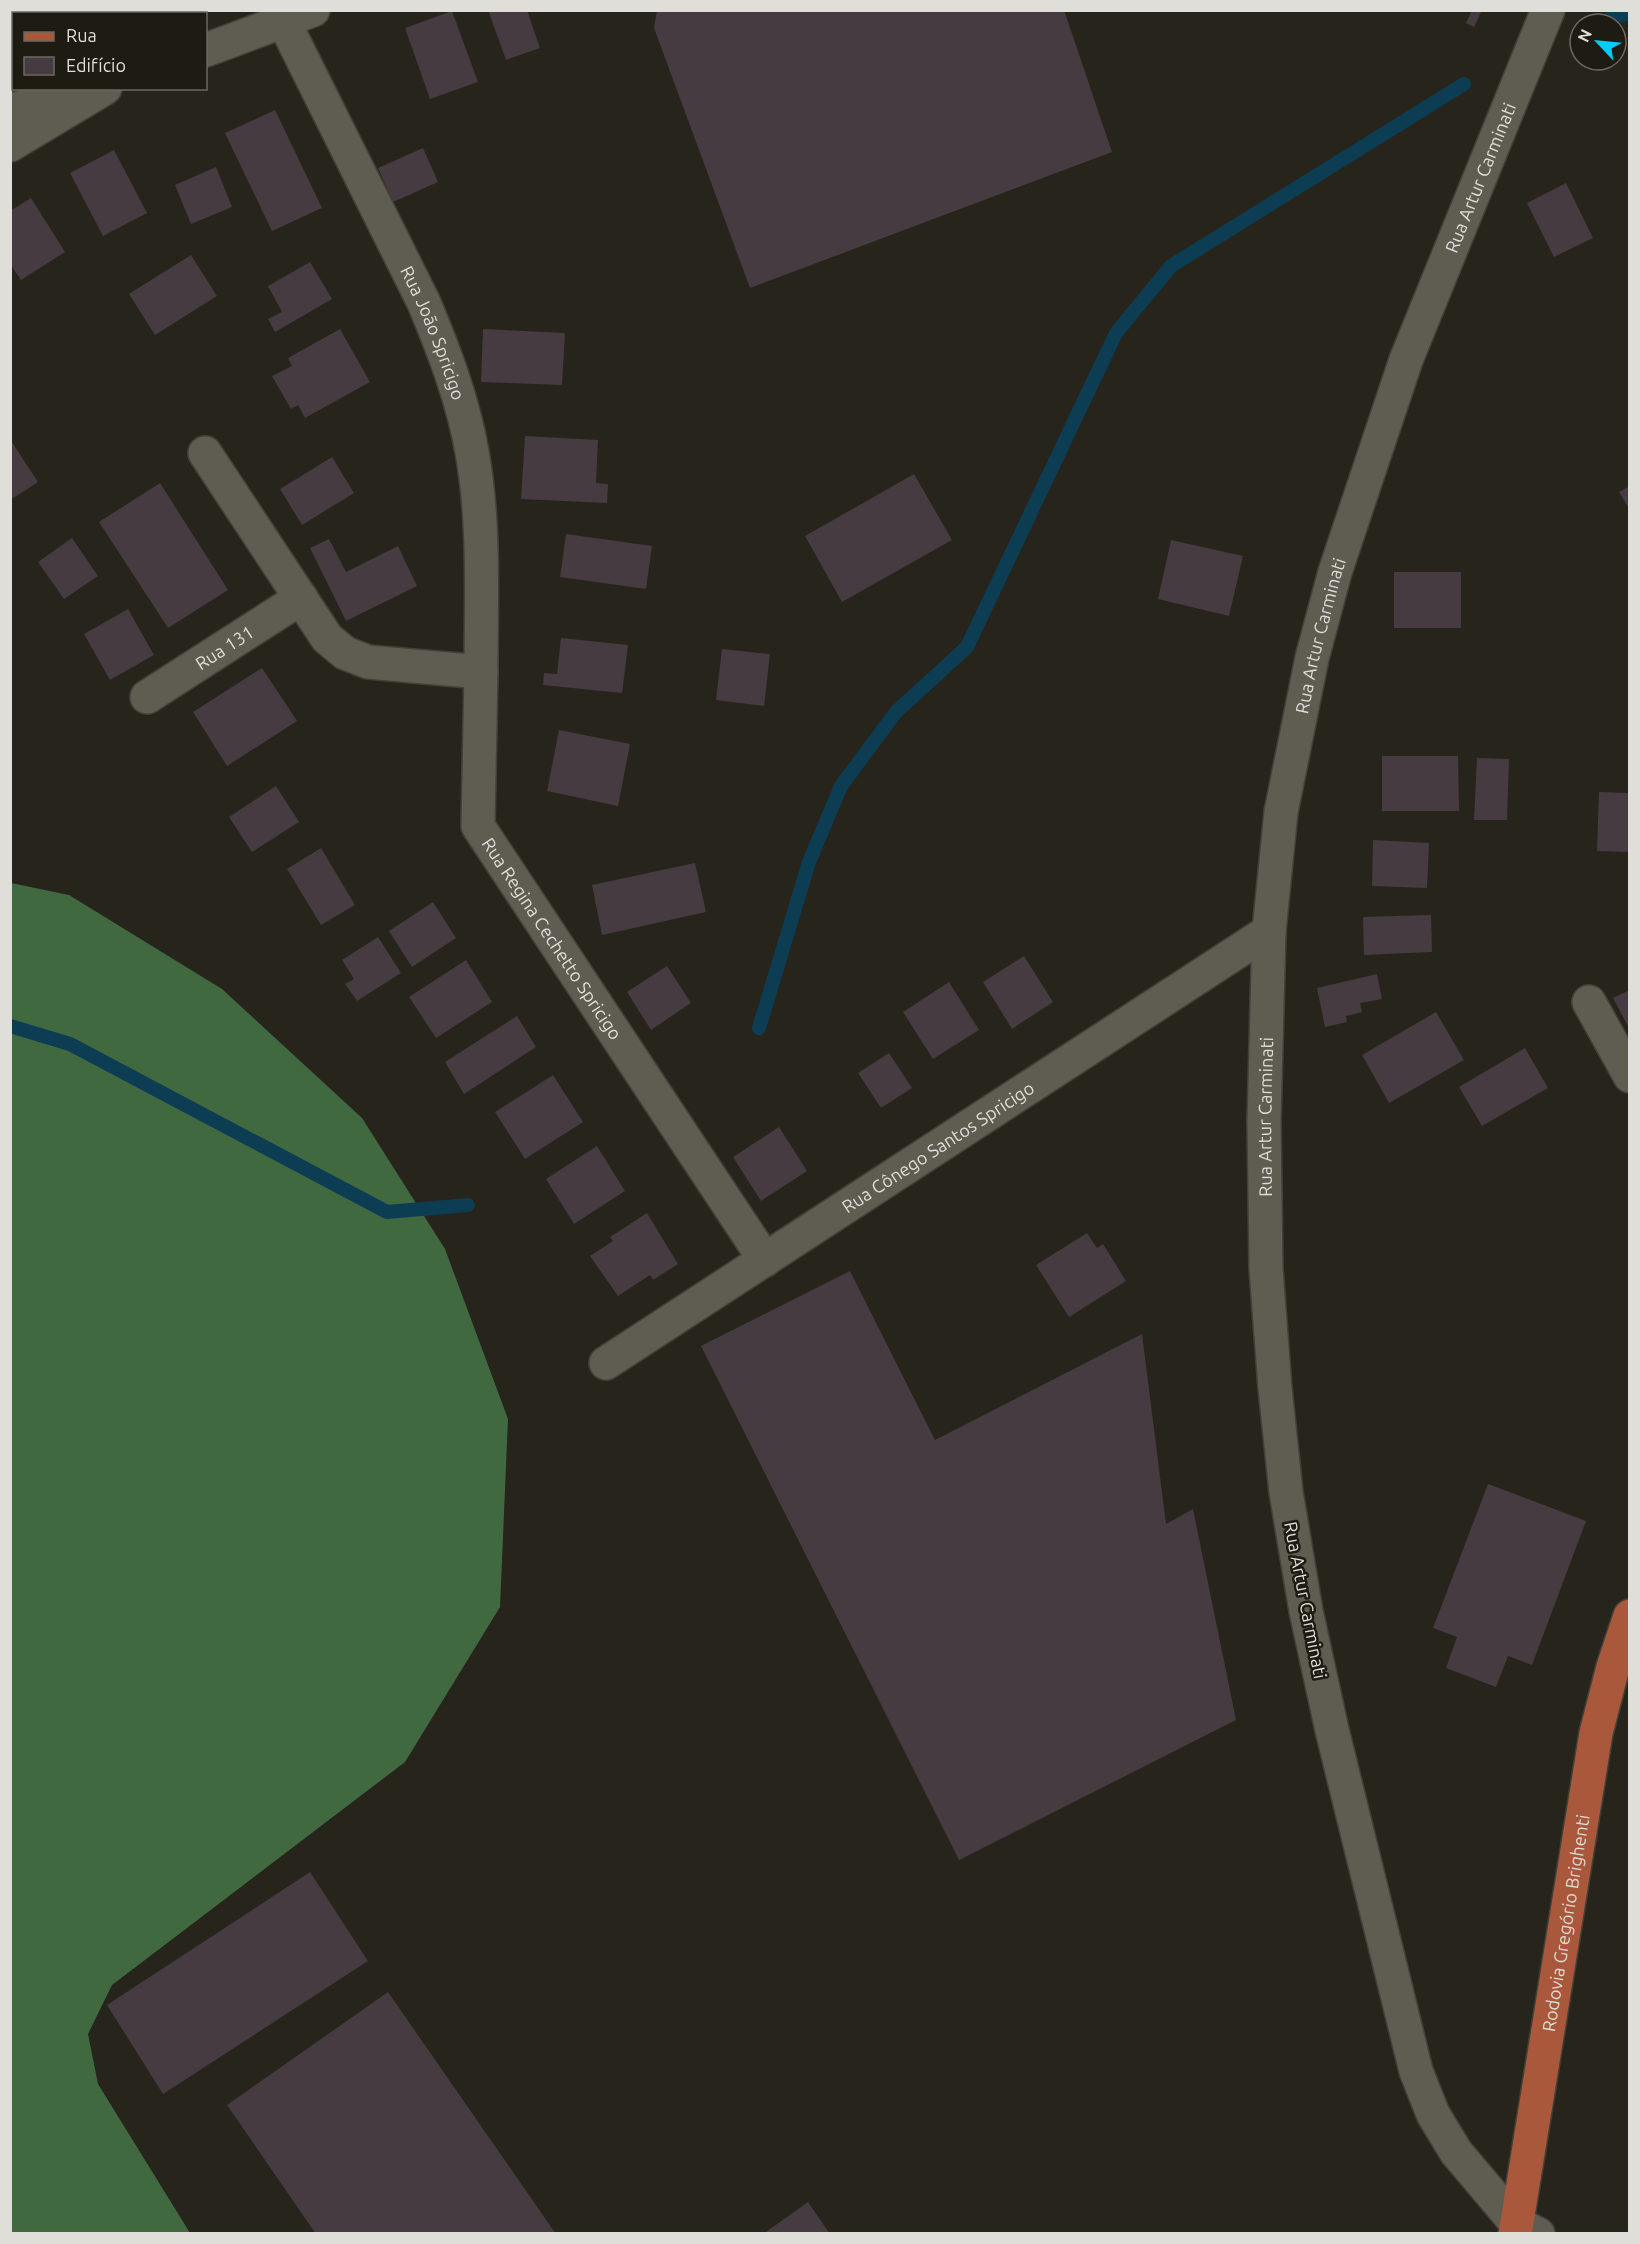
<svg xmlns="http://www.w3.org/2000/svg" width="1640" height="2244" viewBox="0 0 1640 2244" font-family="Ubuntu,sans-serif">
<rect width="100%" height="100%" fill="#27241c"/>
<path fill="#416940" d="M11,883l58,12 153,94 140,129 83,131 63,170 -8,188 -95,155 -293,223 -24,49 10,50 92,149h-179z"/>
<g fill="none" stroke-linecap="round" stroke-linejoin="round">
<path stroke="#0d3d53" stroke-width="14" d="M1612,16l18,-2
M10,1026l60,18 317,168 81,-7
M759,1028l50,-166 32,-76 55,-74 71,-65 149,-314 55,-67 293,-182"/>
</g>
<path fill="#453b40" d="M43,10h66l1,4h-66z
M122,10h49l1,4h-49z
M488,10h39l13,38 -34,12z
M657,10h407l48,142 -362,136 -96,-260z
M1472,10h10l-8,17 -8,-4z
M452,11l26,71 -48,17 -25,-71z
M14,23v47l-4,1v-46z
M275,110l47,98 -50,23 -47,-98z
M423,148l15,34 -45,20 -15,-34z
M114,150l33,63 -44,23 -33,-63z
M216,167l16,40 -41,17 -16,-39z
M1566,183l27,55 -39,19 -27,-54z
M31,198l34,54 -44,28 -11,-16v-53z
M191,255l26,41 -62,39 -26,-41z
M310,262l22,37 -57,33 -7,-13 14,-7 -14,-26z
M340,329l30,53 -65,36 -7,-13 -7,4 -19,-33 20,-10 -4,-8z
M483,329l82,4 -3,52 -81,-3z
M525,436l73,4 -2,43 12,1 -1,19 -86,-4z
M10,439l28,43 -28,18z
M332,457l22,36 -52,32 -22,-36z
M914,474l38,66 -110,62 -37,-66z
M160,483l68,107 -60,38 -69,-106z
M1630,486v24l-11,-18z
M566,534l86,12 -6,43 -86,-12z
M72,538l26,38 -34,23 -26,-37z
M329,539l17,33 52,-26 19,40 -71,35 -36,-73z
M1171,540l72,16 -14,60 -71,-17z
M1394,572h67v56h-67z
M128,609l26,46 -44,25 -26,-46z
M561,638l67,7 -6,48 -79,-8 1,-12 13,1z
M722,649l48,5 -6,52 -48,-6z
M262,668l35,53 -70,45 -34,-54z
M559,730l71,14 -12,62 -71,-15z
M1382,756h76l1,55h-77z
M1477,758l32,1 -2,61h-33z
M276,786l23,36 -47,30 -23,-35z
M1599,792l31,1v59l-33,-1z
M1373,840l56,3 -2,45 -55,-2z
M321,848l34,57 -34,20 -34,-56z
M695,863l11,49 -104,23 -10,-50z
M433,902l23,36 -44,29 -23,-36z
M1431,915l1,37 -68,3 -1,-38z
M378,937l23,36 -44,28 -12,-17 9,-5 -12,-19z
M1024,956l29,46 -41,27 -29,-47z
M466,960l26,42 -56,36 -27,-41z
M667,966l24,37 -40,27 -24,-38z
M1377,974l5,25 -22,4 2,9 -16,4 1,6 -22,5 -8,-39z
M949,982l30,48 -46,29 -30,-47z
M1630,990v40l-17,-32z
M1436,1012l28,48 -75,43 -27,-48z
M517,1016l19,31 -72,47 -19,-32z
M1525,1048l23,40 -66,38 -23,-39z
M889,1053l23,35 -31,20 -23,-35z
M553,1075l30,47 -58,37 -30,-47z
M779,1127l28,44 -46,30 -28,-44z
M597,1146l28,45 -51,33 -28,-45z
M647,1213l31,51 -25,16 -3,-5 -32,21 -28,-40 23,-15 -3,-4z
M1087,1233l10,15 6,-4 23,37 -57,36 -33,-52z
M850,1271l85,169 207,-106 24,190 27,-15 43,211 -277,140 -258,-514z
M1488,1484l98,37 -54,144 -24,-9 -12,31 -50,-19 11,-31 -24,-9z
M310,1872l58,89 -205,133 -56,-89z
M388,1992l168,242h-240l-89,-129z
M808,2202l22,32h-67z"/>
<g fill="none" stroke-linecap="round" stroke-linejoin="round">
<g stroke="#424038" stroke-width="36">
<g id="minor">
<path id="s1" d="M284,22l140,281c20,48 39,97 48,149 13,71 9,147 9,220"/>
<path d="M206,50l107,-40"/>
<path d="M10,110l66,-16"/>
<path d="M10,145l95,-57"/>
<path id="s2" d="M205,453l122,185 18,15 23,9 113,10 -3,154 287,434"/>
<path id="s3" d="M147,697l154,-99"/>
<path d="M1589,1002l41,74"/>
<path id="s4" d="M606,1363l663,-432"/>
<path id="s5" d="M1538,2234l-22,-11 -60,-71 -23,-38 -17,-43 -84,-341 -26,-119 -20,-119 -11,-104 -9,-119 -2,-148 5,-190 12,-119 31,-154 23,-86 71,-212 142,-350"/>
</g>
</g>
<g stroke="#424038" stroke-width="36">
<g id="primary">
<path id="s6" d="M1515,2234l81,-501 17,-66 17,-51"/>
</g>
</g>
<use href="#minor" stroke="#5f5c52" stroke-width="33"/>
<use href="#primary" stroke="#aa583b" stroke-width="33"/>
</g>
<g text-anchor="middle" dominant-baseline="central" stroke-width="5" stroke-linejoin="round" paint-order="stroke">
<g font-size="18" fill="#dfded8" stroke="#1d1b12">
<text stroke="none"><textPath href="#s5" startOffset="2150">Rua Artur Carminati</textPath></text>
<text stroke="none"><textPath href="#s1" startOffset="345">Rua João Spricigo</textPath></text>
<text stroke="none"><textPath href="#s5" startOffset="1664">Rua Artur Carminati</textPath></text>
<text stroke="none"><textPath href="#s3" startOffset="92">Rua 131</textPath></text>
<text stroke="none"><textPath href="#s2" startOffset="672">Rua Regina Cechetto Spricigo</textPath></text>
<text stroke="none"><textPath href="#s5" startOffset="1178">Rua Artur Carminati</textPath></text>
<text stroke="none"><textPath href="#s4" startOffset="396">Rua Cônego Santos Spricigo</textPath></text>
<text transform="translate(1306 1600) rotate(79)">Rua Artur Carminati</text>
<text stroke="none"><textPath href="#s6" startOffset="315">Rodovia Gregório Brighenti</textPath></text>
</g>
</g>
<rect width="1640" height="2244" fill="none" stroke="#dfded8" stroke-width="24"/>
<rect x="12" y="12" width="195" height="78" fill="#1d1b12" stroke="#6b6961" stroke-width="1.5"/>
<rect x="24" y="32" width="30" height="9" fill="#aa583b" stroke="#6b6961" stroke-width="1.5"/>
<text x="66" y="42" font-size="18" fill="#dfded8">Rua</text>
<rect x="24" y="57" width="30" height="18" fill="#453b40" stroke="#6b6961" stroke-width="1.5"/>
<text x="66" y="72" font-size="18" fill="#dfded8">Edifício</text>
<g transform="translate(1598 42) rotate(296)"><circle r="28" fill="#1d1b12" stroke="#6b6961" stroke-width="1.5"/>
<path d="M0-4.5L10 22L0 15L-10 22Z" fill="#05cbf9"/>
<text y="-9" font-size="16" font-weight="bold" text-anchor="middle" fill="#dfded8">N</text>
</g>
</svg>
